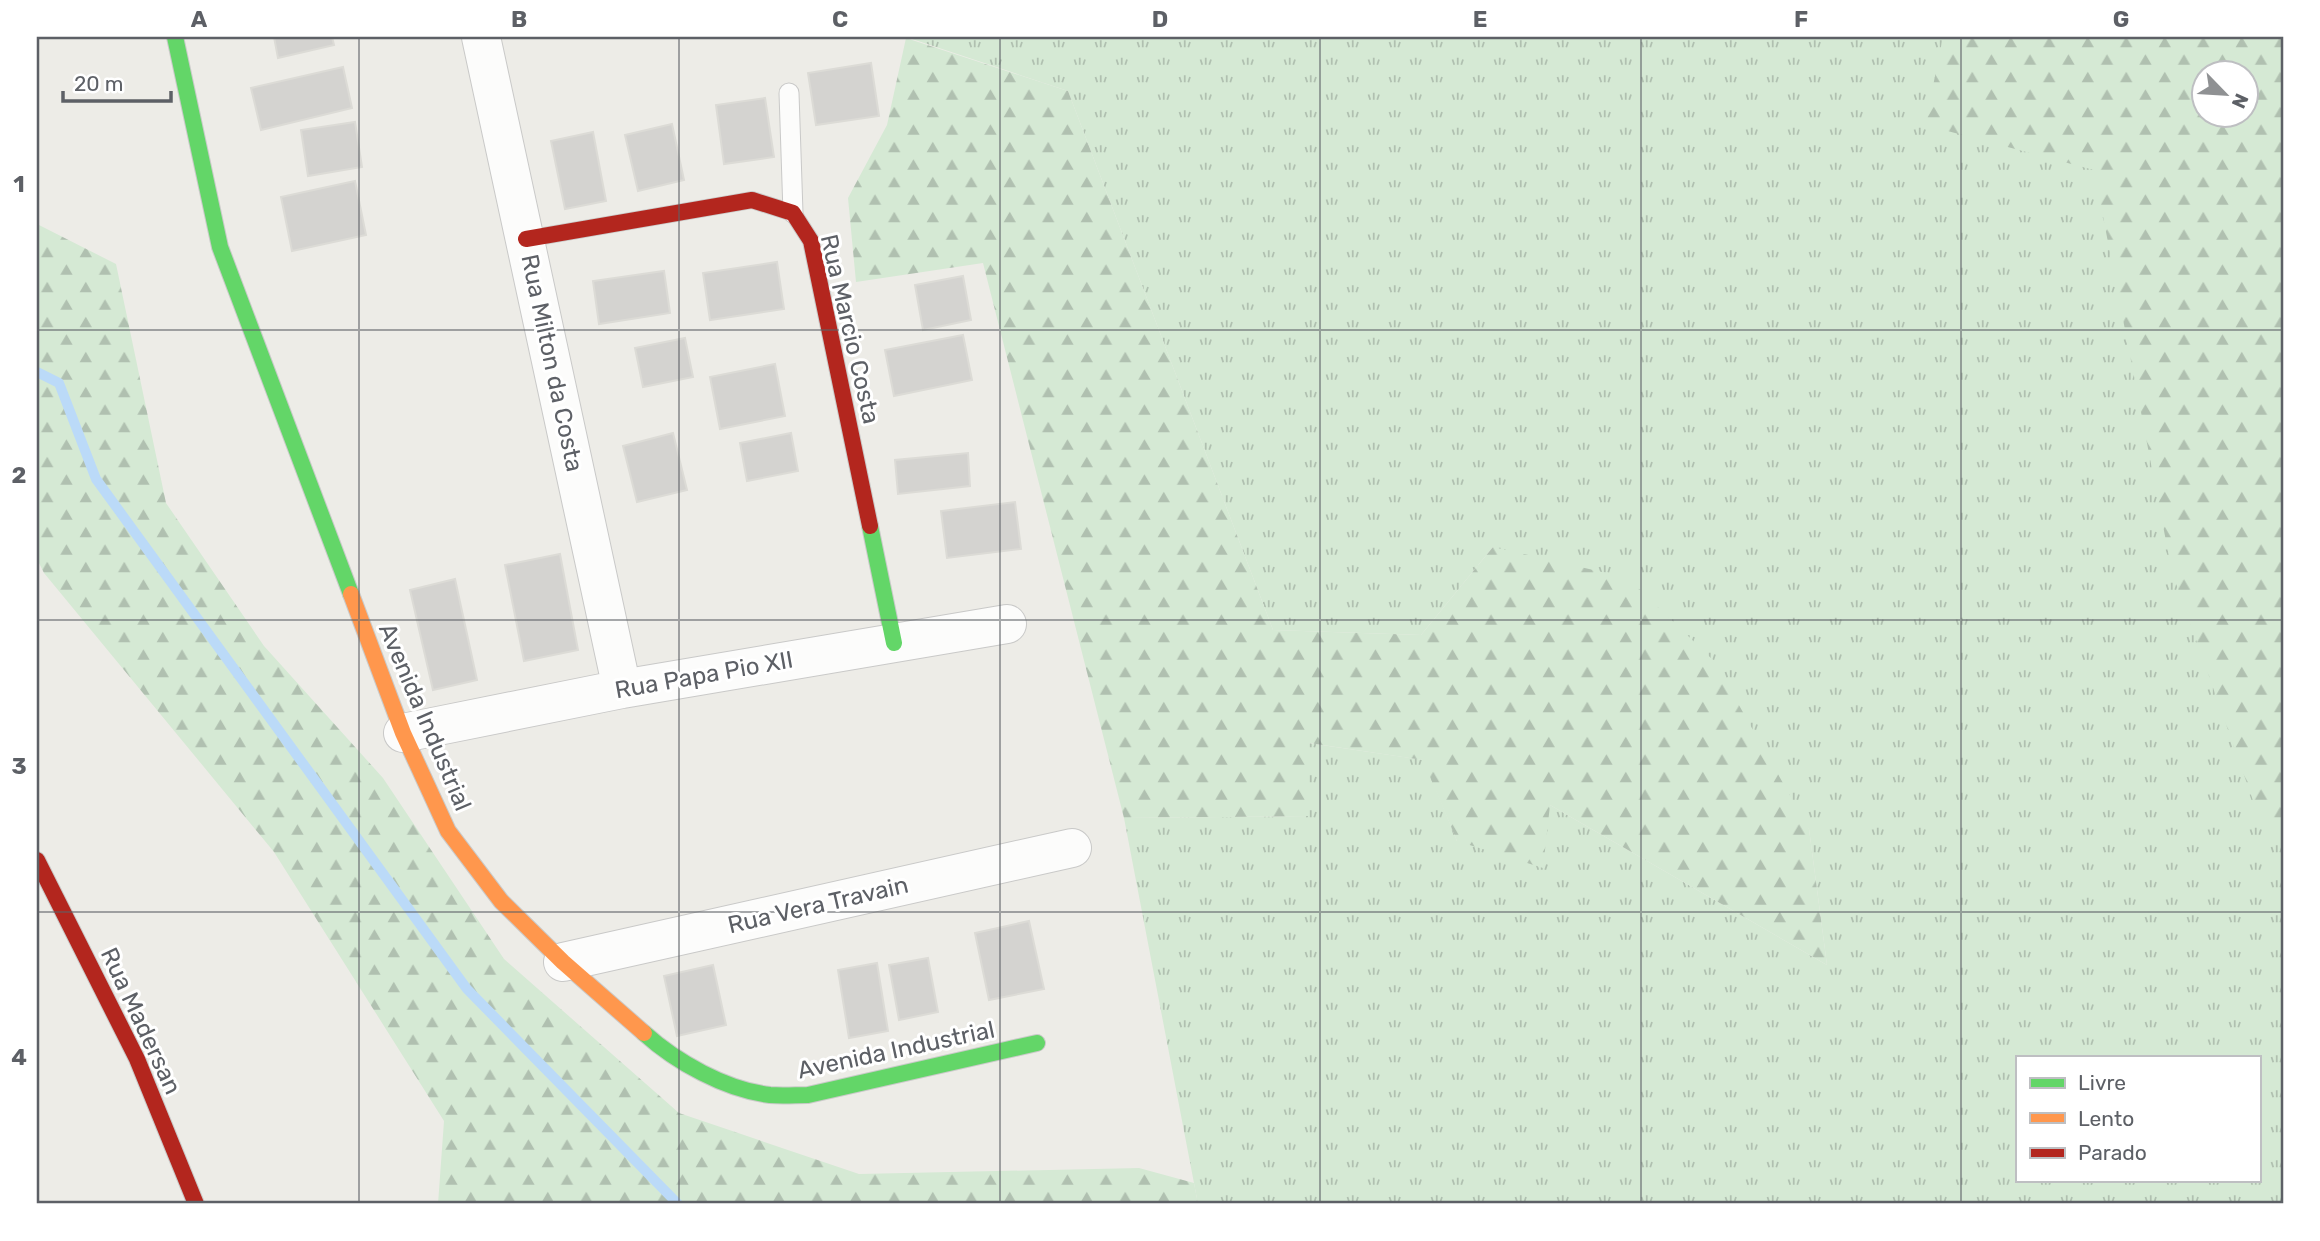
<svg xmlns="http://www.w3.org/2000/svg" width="2320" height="1241" viewBox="0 0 2320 1241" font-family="Rubik,sans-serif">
<defs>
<pattern id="grass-tufts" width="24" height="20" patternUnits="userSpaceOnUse" patternTransform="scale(1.75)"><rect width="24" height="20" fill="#d5e9d4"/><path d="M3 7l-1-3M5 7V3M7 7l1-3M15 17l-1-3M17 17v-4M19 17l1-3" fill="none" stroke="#b0c0b0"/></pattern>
<pattern id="forest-firs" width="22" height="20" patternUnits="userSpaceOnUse" patternTransform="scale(1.75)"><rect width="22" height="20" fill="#d5e9d4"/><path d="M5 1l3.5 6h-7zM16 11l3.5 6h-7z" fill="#b0c0b0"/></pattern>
</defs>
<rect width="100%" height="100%" fill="#edece7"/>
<path fill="url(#grass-tufts)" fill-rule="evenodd" d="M906,37h1377v1167h-1085l-74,-386 185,-2 -1,-73 116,17 33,81 93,-36 277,160 -18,-136 -316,-282 -72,88 -148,-5 -205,-539zM2204,74h42v42h-42zM2017,1057h242v123h-242z"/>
<path fill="url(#forest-firs)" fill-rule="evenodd" d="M1943,37h340v800l-22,-14 -89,-251 -78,-402 -169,-45zM2204,74h42v42h-42z
M906,38l162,53 205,539 148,5 72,-88 135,31 86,83 95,168 18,136 -277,-160 -7,63 -86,-27 -34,-81 -114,-17v73l-185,2 -141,-555 -127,19 -8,-84 39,-73z
M37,224l79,40 50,239 98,143 119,132 121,181 175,154 180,61 280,-6 55,15 4,21h-760l6,-83 -170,-269 -230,-279 -7,-14z"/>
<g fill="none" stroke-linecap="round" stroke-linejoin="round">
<path stroke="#bbdaf8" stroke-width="10" d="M37,372l22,11 37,96 371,510 211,215"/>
</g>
<path fill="#d4d3d0" stroke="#dcdbd6" stroke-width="2" d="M274,37h58l2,8 -56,13z
M871,63l8,53 -63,9 -8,-52z
M343,67l9,41 -91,22 -10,-42z
M765,98l9,59 -50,7 -8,-59z
M355,122l7,45 -54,9 -7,-46z
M672,124l12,56 -46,11 -13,-56z
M593,132l13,69 -41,8 -14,-68z
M355,181l11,54 -74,16 -11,-54z
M777,262l7,47 -74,11 -7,-47z
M664,271l6,42 -71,11 -6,-43z
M963,276l8,44 -48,10 -8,-45z
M963,335l9,45 -78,16 -9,-46z
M685,338l8,39 -50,10 -8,-39z
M775,364l10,52 -65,13 -10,-52z
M673,433l14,57 -50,12 -14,-56z
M791,433l7,38 -51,10 -7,-38z
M968,453l2,33 -72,8 -3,-34z
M1015,502l6,47 -74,9 -6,-47z
M560,554l18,96 -54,11 -19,-96z
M455,579l22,101 -44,10 -23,-100z
M1029,921l15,68 -55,11 -14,-67z
M928,958l10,54 -39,8 -10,-55z
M877,963l11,68 -39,7 -11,-68z
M713,965l13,60 -49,11 -13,-60z"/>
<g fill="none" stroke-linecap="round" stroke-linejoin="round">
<g stroke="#c9c9c8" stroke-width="21">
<path id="lane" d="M789,93l4,120"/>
</g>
<g stroke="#c9c9c8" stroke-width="40">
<path id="street" d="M481,37l141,652
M403,733l219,-44 385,-65
M563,962l509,-114"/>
</g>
<g stroke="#cacac9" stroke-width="18">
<path id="fast" d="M175,37l45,210 131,347
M870,526l24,117
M644,1033c32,29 82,57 126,62 12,1 26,0 38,0l229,-52"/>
</g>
<g stroke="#cacac9" stroke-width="18">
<path id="slow" d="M351,594l52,139 45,98 53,70 62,61 81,71"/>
</g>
<g stroke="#cacac9" stroke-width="18">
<path id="jam" d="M526,239l226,-39 41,13 18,28 59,285
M37,860l100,199 59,145"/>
</g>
<use href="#lane" stroke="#fcfcfb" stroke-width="19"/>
<use href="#street" stroke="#fcfcfb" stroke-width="38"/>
<use href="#fast" stroke="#63d668" stroke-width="16"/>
<use href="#slow" stroke="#ff974d" stroke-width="16"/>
<use href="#jam" stroke="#b3261e" stroke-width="16"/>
</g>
<path fill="none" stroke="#5d6066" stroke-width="2" stroke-opacity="0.55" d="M359,37v1167M679,37v1167M1000,37v1167M1320,37v1167M1641,37v1167M1961,37v1167M37,330h2246M37,620h2246M37,912h2246"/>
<g text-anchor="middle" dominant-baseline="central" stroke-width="6" stroke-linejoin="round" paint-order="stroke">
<g font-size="24" fill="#5d6066" stroke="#fff">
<text transform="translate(850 329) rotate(77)">Rua Marcio Costa</text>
<text transform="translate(552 363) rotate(78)">Rua Milton da Costa</text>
<text transform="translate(704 675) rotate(-10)">Rua Papa Pio XII</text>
<text transform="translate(425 717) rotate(67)">Avenida Industrial</text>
<text transform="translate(818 905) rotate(-13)">Rua Vera Travain</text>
<text transform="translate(141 1021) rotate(65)">Rua Madersan</text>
<text transform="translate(896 1050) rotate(-12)">Avenida Industrial</text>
</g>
</g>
<rect width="2320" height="1241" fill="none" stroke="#ffffff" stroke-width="77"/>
<rect x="2016" y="1056" width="245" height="126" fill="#ffffff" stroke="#bebfc2" stroke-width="2"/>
<rect x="2030" y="1078" width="35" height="10" fill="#63d668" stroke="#bebfc2" stroke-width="2"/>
<text x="2078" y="1090" font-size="21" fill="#5d6066">Livre</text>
<rect x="2030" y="1113" width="35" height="10" fill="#ff974d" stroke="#bebfc2" stroke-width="2"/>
<text x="2078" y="1126" font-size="21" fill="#5d6066">Lento</text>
<rect x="2030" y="1148" width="35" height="10" fill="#b3261e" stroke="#bebfc2" stroke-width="2"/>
<text x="2078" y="1160" font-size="21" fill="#5d6066">Parado</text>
<g transform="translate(2225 94) rotate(115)"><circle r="33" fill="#ffffff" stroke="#bebfc2" stroke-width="2"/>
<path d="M0-5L12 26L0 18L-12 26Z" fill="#8f9193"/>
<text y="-10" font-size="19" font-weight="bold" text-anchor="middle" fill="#5d6066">N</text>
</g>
<path d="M63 91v10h108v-10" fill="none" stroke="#5d6066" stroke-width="3.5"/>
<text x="74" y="91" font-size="21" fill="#5d6066" stroke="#ffffff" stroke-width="5" paint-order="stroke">20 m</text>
<rect x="38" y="38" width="2244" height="1164" fill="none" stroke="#5d6066" stroke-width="2.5"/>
<g font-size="23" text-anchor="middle" font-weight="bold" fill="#5d6066">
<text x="199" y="27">A</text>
<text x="519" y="27">B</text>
<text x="840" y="27">C</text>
<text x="1160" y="27">D</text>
<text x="1480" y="27">E</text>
<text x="1801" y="27">F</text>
<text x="2121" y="27">G</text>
<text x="19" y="192">1</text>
<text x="19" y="483">2</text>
<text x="19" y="774">3</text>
<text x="19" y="1065">4</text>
</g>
</svg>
